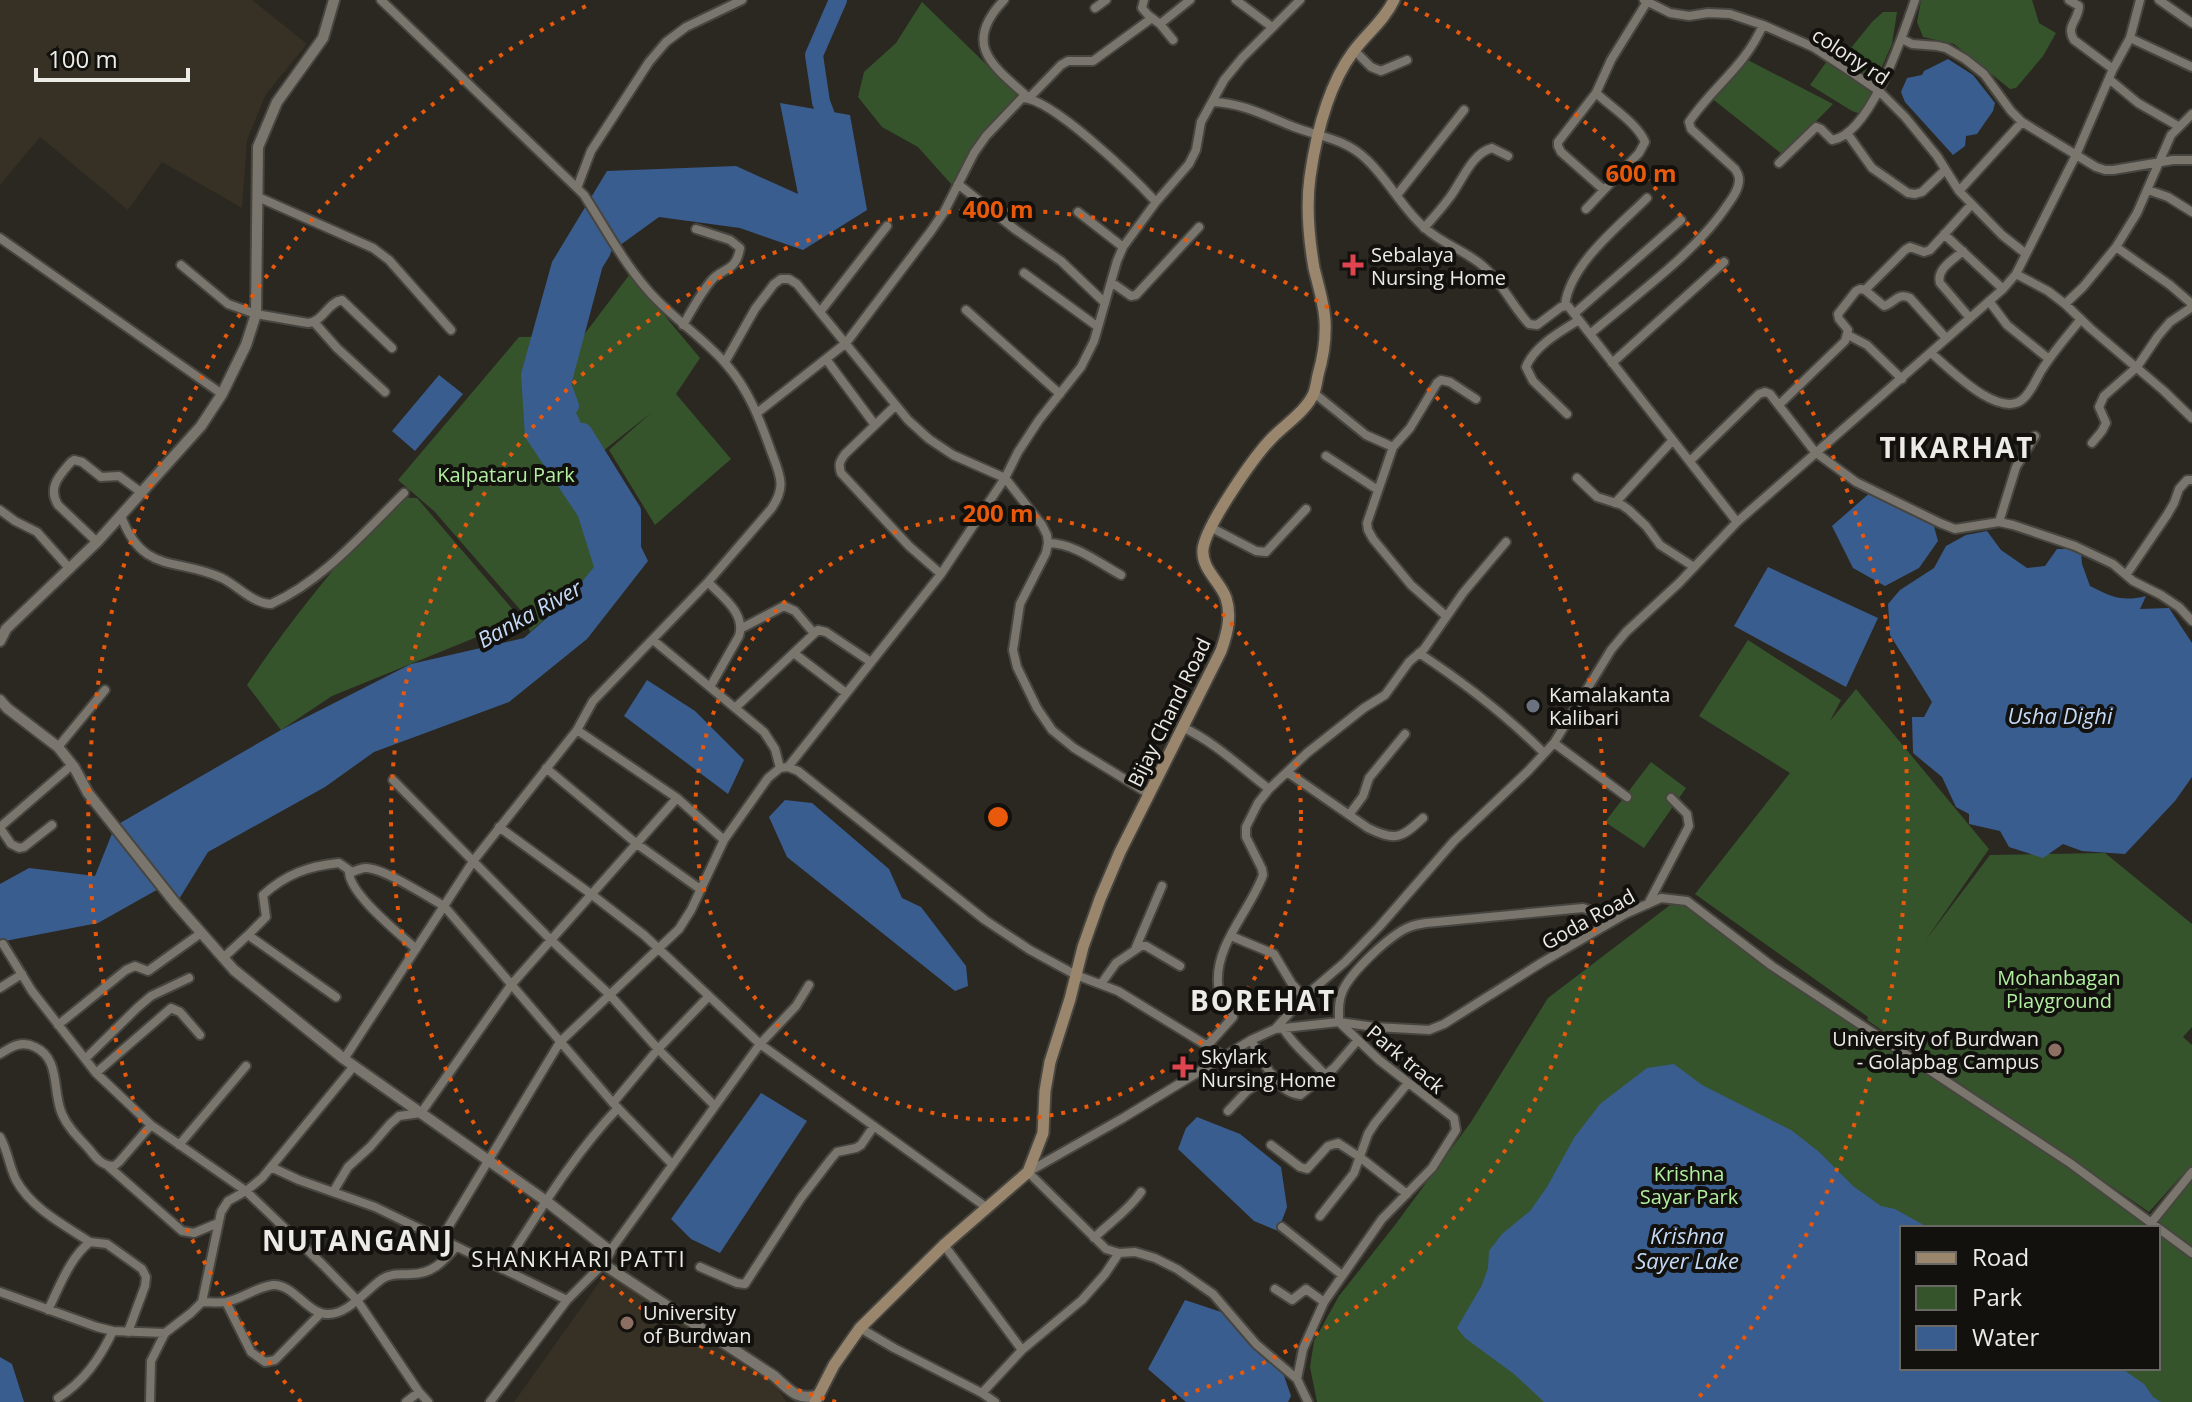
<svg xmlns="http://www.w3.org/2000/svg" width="2192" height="1402" viewBox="0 0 2192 1402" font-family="'Open Sans',sans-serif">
<rect width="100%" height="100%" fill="#2b2821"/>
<path fill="#363124" d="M0,0h252l55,44 -41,50 -19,46 -5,68 -80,-46 -34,48 -88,-73 -40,48z
M606,1273l153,99 18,15 9,15h-272z"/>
<path fill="#35542c" d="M1921,0h111l7,23 17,10 -13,23 -27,32 -6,1 -56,-45 -31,-7 -6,-15z
M922,2l97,94 -67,89 -34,-38 -36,-20 -24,-30 6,-25 32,-29z
M1883,12h14l-5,32 -15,34 -9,-2 -26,-17 30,-37z
M1742,57l91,47 -50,51 -78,-62z
M1827,61l14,4 36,26 -16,23 -9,-3 -42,-26z
M630,274l70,84 -24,36 55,65 -76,66 -46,-75 43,-38 -69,55 23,88 -19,27 -57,50 -6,-18 -63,-72 -27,-31 -36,-31 121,-143 64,-1z
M394,497l23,1 104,121 -189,77 -51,34 -34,-45c44,-67 96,-127 147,-188z
M1748,640l93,60 -11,21 26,-32 133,160 -64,92 65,-86 115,-2 87,71v103l-9,10 9,8v206l-44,-32 35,-45 -34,38 -282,-192 1,-3 -173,-123 95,-121 -91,-57z
M1651,762l35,26 -42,60 -39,-26z
M1678,899l94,67 383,262h-253v140h256v-138l34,23v149h-875l-7,-35 4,-26 25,-45 56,-71 76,-103 77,-124z"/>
<path fill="#3a5d8f" d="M1948,59l25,16 22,28 -2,8 -16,23 -11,2 -1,10 -12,9 -48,-53 -4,-10 6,-14 15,-3 2,-4z
M780,103l70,12 17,95 -64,40 -63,-22 -81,-11 -65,47 -32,120 86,177 -61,78 -78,63 -135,50 -49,35 -117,65 -32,52 -14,-17 -64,36 -98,19v-58l29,-16 66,8 20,-50 166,-96 130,-66 113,-26 44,-39 26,-32 -16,-51 -53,-79 -4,-63 31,-112 55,-91 129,-5 62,28z
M439,375l24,19 -48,57 -23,-20z
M1872,491l61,32 5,18 -19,27 -34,18 -32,-18 -21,-42z
M1987,531l14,19 26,18 18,-2 12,-17h15l9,5 1,10 8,22c22,11 32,16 56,10l-6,13 29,-1 23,35v134l-17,24 -50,53 -43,-3 -19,-7 -20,14 -34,-11 -9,-16 -31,-7v-10l-13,-7 -14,-30 -29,-24 -1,-36h12l8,-15 -42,-67 -2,-31 12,-14 34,-22 12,-22 20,-11z
M1768,567l110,51 -32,69 -112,-61z
M647,680l48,31 49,49 -16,34 -104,-78z
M785,800l27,3 77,66 13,29 19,9 45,59 2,20 -13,5 -168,-134 -18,-40z
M1674,1064l28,21 89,45 27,21 35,35 28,20 14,3 34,19h-27v140h219l23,16 9,13 8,5h-617l-30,-28 -49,-36 -8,-10 25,-43 6,-17 1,-17 13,-17 28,-23 17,-24 27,-49 26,-34 47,-36z
M761,1093l46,28 -87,132 -29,-14 -20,-20z
M1197,1117l43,17 41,33 6,40 -9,24 -24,-10 -76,-72 8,-21z
M1185,1300l39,13 56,51 11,32 -3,6h-102l-38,-33z
M0,1357l12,7 12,38h-24z"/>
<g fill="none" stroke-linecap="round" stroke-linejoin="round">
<path stroke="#3a5d8f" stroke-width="18" d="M833,134l-12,-32 -7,-47 24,-55
M570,406l-8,-22 32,-120 8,-13
M583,432l49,79v41"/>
<g stroke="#47453f" stroke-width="12">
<path id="minor" d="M1004,0c-43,45 -11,66 25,98l32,-33 7,-4h25l59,-43
M1144,0l-2,8 6,7 12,9 13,16
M1236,0l36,27
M1644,0l26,13 19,3 19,-3 22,1 33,11 50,22 32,21 34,23 26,26 32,39 22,35 43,44 24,19
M2069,0l10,6c0,14 -14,20 -5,34l39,29
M2159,0l33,23
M1095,8l11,-8
M1160,24l30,-24
M2130,38l62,29
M1902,39l10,5 25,2 9,2 19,11 19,15 27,37 11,11 74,45 9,3h8l60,-10h19
M1354,50l17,17 10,4 26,-11
M2109,79l29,24 40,23
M1212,102c31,1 54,14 82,25 26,10 52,12 72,32 23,21 36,50 60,70 17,15 40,22 57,37 19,16 29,40 46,58l8,1 24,-18 7,-1 169,216
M1847,133l25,35 36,25 7,1 7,-2 23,-22
M1779,163l37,-36 5,2 11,11c39,-6 71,-106 83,-140
M958,184l58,46 45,31 44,42
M577,188l14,-37 58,-89 17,-20 20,-15 56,-27
M1604,190l-43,-38 -3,-6v-4l38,-49 15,-33 36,-58
M2148,190l20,7 24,15
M1959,191l63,-69
M1397,195l67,-85
M258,197l115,51 16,12 62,70
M1586,209l53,-56 6,-11c-7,-18 -35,-36 -49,-49
M1078,212l45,35
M1424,228c9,-10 18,-20 26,-31 12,-16 22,-44 42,-49l16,8
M1944,234l59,55
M0,238l222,156
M2116,247l54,38 22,19
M1963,251c-10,9 -27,18 -23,32l30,35
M181,265l47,39 28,10 52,9c15,-1 20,-21 34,-23l50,48
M1024,273l74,54
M2016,274l32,17 17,13 25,24 74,63 28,27
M1111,282l20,14 5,-1 63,-68
M1865,290l40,-40 5,-3 14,5 6,-2 41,-45
M1989,301l18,24 42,34
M2065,304l18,-17 33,-40 21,-34 34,-78 21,-21
M1565,305c5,-41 54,-79 82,-107
M966,310l94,84
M820,312l67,-86
M1575,313l106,-93
M314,322l23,26 48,44
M683,325c9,-15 17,-31 28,-44 11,-14 25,-8 29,-33l-10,-8 -34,-11
M1590,334c43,-37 104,-80 136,-127 4,-6 10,-13 12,-21 2,-7 1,-11 -3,-17l-44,-40 -2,-7c24,-36 55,-54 74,-97
M1848,335l19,10 35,34
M1931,353c18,15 68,67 92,46 10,-9 13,-21 20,-31 11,-17 25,-33 38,-49
M826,359l49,66
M725,362l30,-53 19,-25 7,-5h8l8,5 111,136 21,19 24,16 52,23 37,47 5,10 1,8 -2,10 -26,51 -7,46 4,17 20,41 15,22 22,18 75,46
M1612,363l112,-101
M1314,393l52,42 27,12
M1780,404l65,-63 3,-11 -9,-11 -1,-5 18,-23 4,-2 5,1 19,16c11,-3 13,-14 26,-8l36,40
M895,406l-50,48c-5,7 -7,10 -4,19l68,73 32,28
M757,413l89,-70 85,-112 13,-19 30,-59 12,-17 36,-38c29,-1 113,81 134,104
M1567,414l-34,-33 -7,-14c8,-21 35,-36 53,-47
M2092,443l10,-12 4,-8 -7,-16 5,-11 33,-29 21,-31 12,-14 22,-15
M1326,456l52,34
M1690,461l69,-67 6,-2 5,2 45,58 41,30 84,41 15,6 44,-7 14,3 62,21 38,18 20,17 28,14 18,12 13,14
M1577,478l20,19 25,8 7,5 17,16 14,19 34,22
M1615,503l57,-62
M0,510l15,11 22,11 33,37
M121,516c22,59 55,41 101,62 16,8 30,25 49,26 53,-24 92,-71 133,-111
M1999,522l17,-55 19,-31
M1212,528l44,23 10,1 40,-43
M97,542l-39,-37c-11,-18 2,-30 13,-43l3,-2 8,2 19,15 18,-1 23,17
M1048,543c26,0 51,20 73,32
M2126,575l41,-60 7,-12 5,-14 8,-9h5
M708,582c14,15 38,31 31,54l-29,51
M1446,616l-35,-31 -38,-46 -5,-9 -1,-7 26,-76 17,-19 27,-45 4,-3 9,2 26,17
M742,628l42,-22 11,5 18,21
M653,640l111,92 11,17 5,19
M1419,653c47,31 86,61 125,100
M795,654l51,39
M735,708l83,-78 8,2 45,30
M1182,727c33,15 58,40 87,62
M577,730l100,68 47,42
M1554,743l73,54
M58,747l47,-57
M788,767l153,-193 64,-96 13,-26 21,-32 42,-53 13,-26 23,-80 6,-14 33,-45 33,-38 7,-14 5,-28 23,-42 18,-22 58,-58
M546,768l91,76 63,45
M1287,772l81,56c27,13 33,11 55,-10
M393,780l158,160 59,55 48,54 57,57
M1349,815l14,-19 6,-18 36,-44
M0,827l72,-62
M499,827l92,67 53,41 116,109 226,163
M0,828l11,16 8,4 5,-1 28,-22
M349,871c-1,22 50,62 67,78
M1648,904l41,-78 -2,-12 -16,-16
M248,935l18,-18 -3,-22c23,-21 46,-29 76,-32l13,9c3,-1 10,-4 13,-4 17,-1 63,29 79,38l169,197 59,61
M1231,936l43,18 18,30 12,13
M3,944l29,47 64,82 55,52 95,66 77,74 34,35 62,92 9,10
M1136,947l26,-61
M223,958l25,-23 88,62
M1101,984l15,-21 25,-17h5l34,20
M0,988l22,-14
M58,1025l68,-55 9,-4 13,5 53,-38
M1276,1028l28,-31 41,-35 34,-35 75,-86 74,-70 26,-28 57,-93 15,-18 53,-49 58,-61 266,-233 13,-15 60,-119 37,-86 17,-31 10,-38
M1283,1028c11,19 29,31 43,48
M1251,1040c11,18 25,53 49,55l34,-27 24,-28
M1207,1046l26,-29c-1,-12 -15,-19 -15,-33 -3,-40 32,-73 45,-109l-1,-6 -16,-32v-10l12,-24 11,-14 38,-36 57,-45 21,-13 24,-33 15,-13 39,-56 43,-51
M0,1054c11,-7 21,-14 35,-7 26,12 17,45 27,67 6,14 17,24 27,35 7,9 13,17 25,17l5,-4 32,-37
M85,1059l52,-51 14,-12 38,-18
M344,1059l130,-199 103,-130 16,-29 115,-119 63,-73c16,-22 9,-34 0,-58 -11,-31 -22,-61 -45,-87 -24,-28 -57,-48 -80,-76 -24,-28 -42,-62 -62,-93l-7,-7 -196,-188
M96,1073l75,-65 9,4 20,23
M613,1103l45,-54 51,-53
M1228,1111l19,-20 25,-17
M0,1137c8,14 9,29 16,43 15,28 48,45 74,62
M179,1145l67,-79
M1271,1145l29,22 7,2 21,-23 10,-3 23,15 46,36
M108,1166l74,65 12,2 24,-10
M271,1167l28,13 76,27 192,93
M333,1192l15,-25 22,-20 20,-23 9,-8 22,-3 90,-128 166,-187
M1320,1216l34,-43 14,-39 7,-11 33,-40
M2151,1223l41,-51
M1282,1227l60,48
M1094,1238c16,-16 34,-27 47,-46
M441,1239l119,-197 119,-113 12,-19 33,-70 44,-62 12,-10 8,-1 10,4 187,149 45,30 46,25 42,16 106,65
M944,1245l78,105
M610,1251l150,-207 36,-38 13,-21
M700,1267l37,16 8,1 56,-86 30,-39 6,-7 19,-4 5,-3 13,-19
M502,1269c36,-55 70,-113 116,-161
M1275,1289l17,11 14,-11 18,13
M0,1292l97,35 16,4 52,2 26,-20 11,-11 19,-90 7,-11 18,-10 16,-13 92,-112
M202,1302c8,0 17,1 24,0 16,-3 30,-15 47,-17 20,-1 33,27 53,29 21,2 40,-24 56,-35 9,-6 18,-4 29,-5 21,0 32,-12 45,-27
M226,1302l25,50 14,10 10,-2 46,-47
M48,1310c11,-22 22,-53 42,-68l17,2 35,25 4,8 -1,9 -17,46
M860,1328l34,20 88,45 13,9
M1297,1379l-41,-35 -43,-50 -36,-25 -22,-11 -20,-6 -16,1 -13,-4 -78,-77 95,-54 128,-78 24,-11 64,-7 36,5 54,3 15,-6 97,-61 84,-49 36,-16 26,3 85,65 298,197 122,90
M982,1393l40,-43 60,-50 23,-26 14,-21
M58,1398c26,-17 41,-38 55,-67
M150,1402l1,-41 14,-28
M406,1402l13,-10
M490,1402l77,-102 36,-36
M1308,1402l-11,-23 6,-30 21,-47 58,-83 50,-51 24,-38 -2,-12 -75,-58 -40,-38c0,-11 -1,-21 4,-32 9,-19 45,-53 64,-62 6,-3 12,-4 19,-5l157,-15 34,11"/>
</g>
<g stroke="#47453f" stroke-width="14">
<path id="tertiary" d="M0,641l6,-12 91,-87 104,-116 21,-32 24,-49 10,-31 2,-167 19,-45 46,-64 11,-38
M0,700l7,8 51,39 16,20 14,26 88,111 58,66 110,89 202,142 64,50 -7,13 171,112c14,12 23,26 44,19"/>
</g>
<g stroke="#47453f" stroke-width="15">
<path id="secondary" d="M815,1402l19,-37 26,-37 84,-83 84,-73 15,-39 2,-42 5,-29 20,-63 13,-52 17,-48 20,-47 101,-201c6,-17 11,-35 5,-53 -6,-17 -25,-29 -23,-49 3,-24 52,-94 70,-112 14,-14 33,-26 41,-44 2,-6 3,-13 4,-18 5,-17 8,-36 7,-54 -1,-18 -7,-36 -11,-53 -5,-29 -8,-62 -4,-91 6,-42 17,-90 43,-125 13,-18 31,-31 41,-52"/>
</g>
<use href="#minor" stroke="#7a766e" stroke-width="8"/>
<use href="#tertiary" stroke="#7a766e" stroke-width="10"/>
<use href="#secondary" stroke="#9a866c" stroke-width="11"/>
</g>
<g fill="none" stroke="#e8590c" stroke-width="4" stroke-dasharray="4 8">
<circle cx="998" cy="817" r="303"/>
<path d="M836 1402A607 607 0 1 1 1160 1402"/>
<path d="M301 1402A910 910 0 0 1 592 3M1404 3A910 910 0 0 1 1695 1402"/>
</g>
<g fill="#e0444e" stroke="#12110e" stroke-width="3">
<path d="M1349 253h8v8h8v8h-8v8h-8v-8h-8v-8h8z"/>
<path d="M1179 1055h8v8h8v8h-8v8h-8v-8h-8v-8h8z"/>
</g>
<circle fill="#6b7280" stroke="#12110e" stroke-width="3" cx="1533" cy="706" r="8"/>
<g fill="#8d6e63" stroke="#12110e" stroke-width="3">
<circle cx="2055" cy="1050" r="8"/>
<circle cx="627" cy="1323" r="8"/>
</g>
<g text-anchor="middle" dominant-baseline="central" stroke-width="8" stroke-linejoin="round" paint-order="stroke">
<g font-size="20" fill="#edebe6" stroke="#12110e">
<text transform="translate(1851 56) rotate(33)">colony rd</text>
<text transform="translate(1169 712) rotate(-64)">Bijay Chand Road</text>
<text transform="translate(1588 919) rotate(-29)">Goda Road</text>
<text transform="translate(1406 1059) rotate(40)">Park track</text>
</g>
<g font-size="20" fill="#edebe6" stroke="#12110e" text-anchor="start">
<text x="1371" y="254">Sebalaya<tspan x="1371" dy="23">Nursing Home</tspan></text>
<text x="1549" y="694">Kamalakanta<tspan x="1549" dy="23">Kalibari</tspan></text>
<text x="2039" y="1038" text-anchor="end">University of Burdwan<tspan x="2039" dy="23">- Golapbag Campus</tspan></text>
<text x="1201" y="1056">Skylark<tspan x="1201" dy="23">Nursing Home</tspan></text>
<text x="643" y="1312">University<tspan x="643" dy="23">of Burdwan</tspan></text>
</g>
<g font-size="20" fill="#b2efa0" stroke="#12110e">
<text x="506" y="474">Kalpataru Park</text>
<text x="2059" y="977">Mohanbagan<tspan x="2059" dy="23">Playground</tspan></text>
<text x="1689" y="1173">Krishna<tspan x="1689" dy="23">Sayar Park</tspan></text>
</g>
<g font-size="22" font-style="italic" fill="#c4daf8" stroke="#12110e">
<text transform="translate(529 613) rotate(-29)">Banka River</text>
<text x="2060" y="715">Usha Dighi</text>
<text x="1687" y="1235">Krishna<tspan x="1687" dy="25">Sayer Lake</tspan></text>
</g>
<g font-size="22" letter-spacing="2" fill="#edebe6" stroke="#12110e">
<text x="579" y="1258">SHANKHARI PATTI</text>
</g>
<g font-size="28" font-weight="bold" letter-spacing="2" fill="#edebe6" stroke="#12110e">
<text x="1957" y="447">TIKARHAT</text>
<text x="1263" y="1000">BOREHAT</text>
<text x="358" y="1240">NUTANGANJ</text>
</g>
</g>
<circle cx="998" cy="817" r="12" fill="#e8590c" stroke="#12110e" stroke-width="4"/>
<g font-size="24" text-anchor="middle" font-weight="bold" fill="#e8590c" stroke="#12110e" stroke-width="8" stroke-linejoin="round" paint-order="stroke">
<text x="1641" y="182">600 m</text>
<text x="998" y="218">400 m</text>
<text x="998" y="522">200 m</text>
</g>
<rect x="1900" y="1226" width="260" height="144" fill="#12110e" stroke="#6a6864" stroke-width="2"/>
<rect x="1916" y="1252" width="40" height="12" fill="#9a866c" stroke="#6a6864" stroke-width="2"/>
<text x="1972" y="1266" font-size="24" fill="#edebe6">Road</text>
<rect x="1916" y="1286" width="40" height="24" fill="#35542c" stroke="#6a6864" stroke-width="2"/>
<text x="1972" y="1306" font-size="24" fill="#edebe6">Park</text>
<rect x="1916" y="1326" width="40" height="24" fill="#3a5d8f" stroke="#6a6864" stroke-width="2"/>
<text x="1972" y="1346" font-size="24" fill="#edebe6">Water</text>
<path d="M36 68v12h152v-12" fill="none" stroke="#edebe6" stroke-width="4"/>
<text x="48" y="68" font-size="24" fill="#edebe6" stroke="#12110e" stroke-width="6" paint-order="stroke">100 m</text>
</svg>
